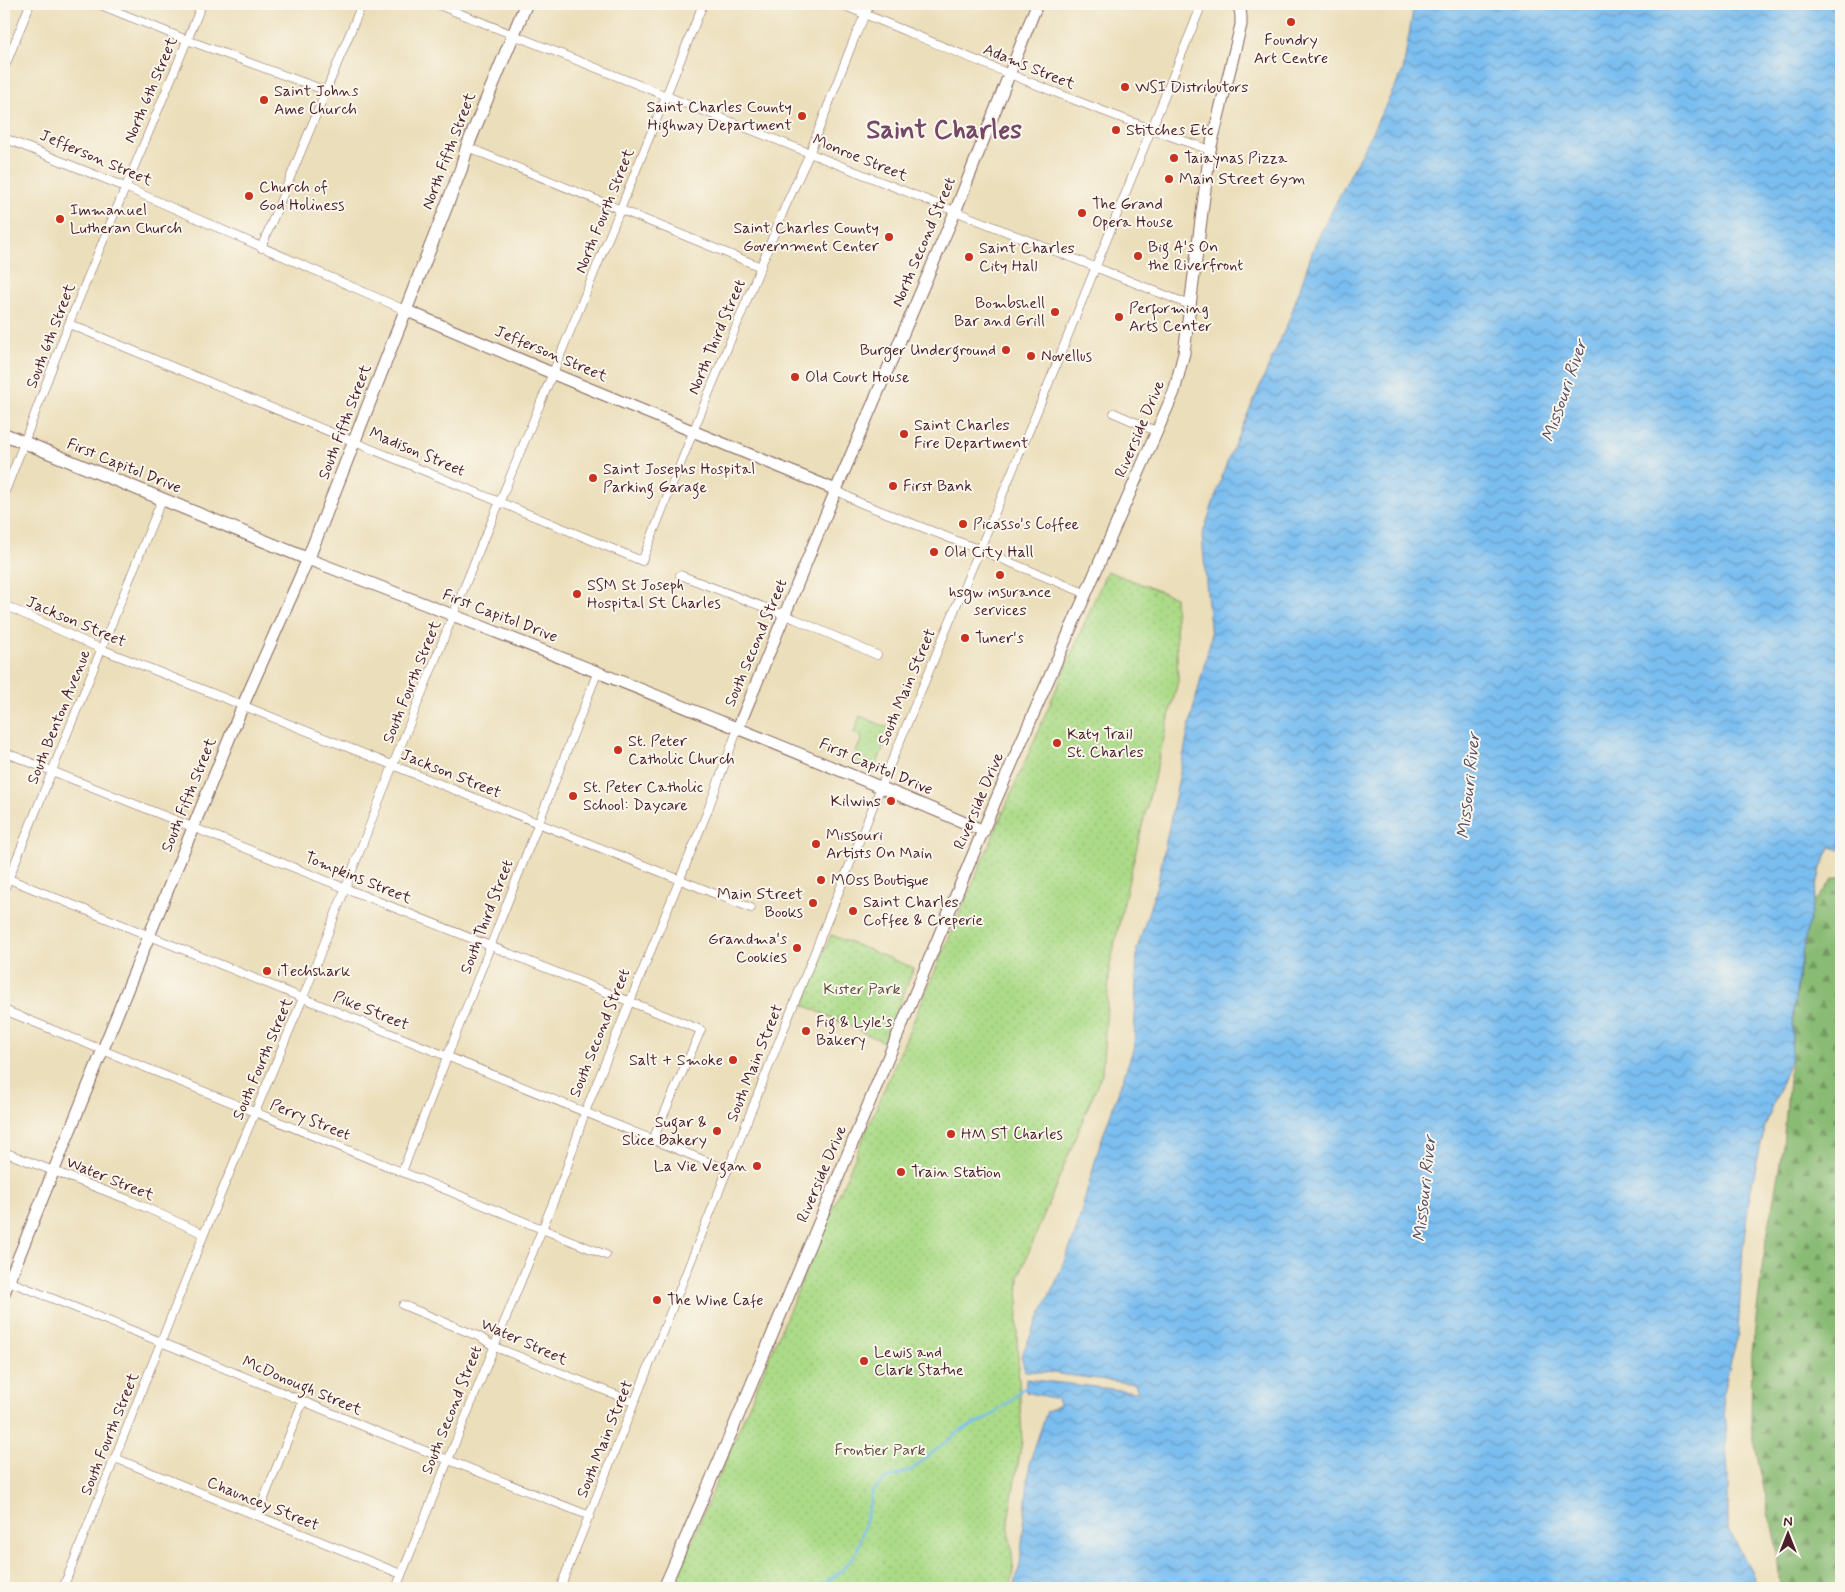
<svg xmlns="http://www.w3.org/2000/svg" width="1845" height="1592" viewBox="0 0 1845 1592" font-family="Mynerve,sans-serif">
<defs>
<pattern id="forest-firs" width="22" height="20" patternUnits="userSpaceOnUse" patternTransform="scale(1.25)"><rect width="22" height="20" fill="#89bb74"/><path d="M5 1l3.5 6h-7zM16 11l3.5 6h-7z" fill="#72975f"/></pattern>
<pattern id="park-dots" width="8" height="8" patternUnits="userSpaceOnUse" patternTransform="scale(1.25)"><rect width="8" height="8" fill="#acdb88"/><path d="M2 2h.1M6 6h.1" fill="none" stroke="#96bc76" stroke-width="1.8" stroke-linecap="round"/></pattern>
<pattern id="water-waves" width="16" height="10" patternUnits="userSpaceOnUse" patternTransform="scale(1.25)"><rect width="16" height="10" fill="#7abef0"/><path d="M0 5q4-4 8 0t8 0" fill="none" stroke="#669ac3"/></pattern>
</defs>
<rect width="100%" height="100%" fill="#fbf7ec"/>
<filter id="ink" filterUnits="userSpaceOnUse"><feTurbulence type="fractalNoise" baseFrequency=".02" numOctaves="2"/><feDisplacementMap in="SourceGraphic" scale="10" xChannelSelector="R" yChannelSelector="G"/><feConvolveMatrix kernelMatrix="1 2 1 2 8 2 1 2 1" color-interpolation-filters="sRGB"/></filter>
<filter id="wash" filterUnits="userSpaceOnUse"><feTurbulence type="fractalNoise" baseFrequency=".0096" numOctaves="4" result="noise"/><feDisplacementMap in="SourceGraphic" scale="20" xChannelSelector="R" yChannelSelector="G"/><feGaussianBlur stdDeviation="1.12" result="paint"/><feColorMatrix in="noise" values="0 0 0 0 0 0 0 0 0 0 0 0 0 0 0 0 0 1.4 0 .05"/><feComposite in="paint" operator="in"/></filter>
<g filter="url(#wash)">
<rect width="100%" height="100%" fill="#ebdeba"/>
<path fill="url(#forest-firs)" stroke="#6a6d50" d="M1841,876v712h-61l-3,-38 -26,-124 1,-74 11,-91 20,-116 8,-87 2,-47 9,-58 10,-48 21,-26z"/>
<path fill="url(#park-dots)" stroke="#7b7d5a" d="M1107,571l68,26 3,84 -49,198 -19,86 -8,108 -83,203 -2,64 5,101 -14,79 6,52 -4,16h-338l110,-261z
M860,716l31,13 -18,44 -21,-10 10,-26 -8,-4z
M831,935l83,33 -30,74 -80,-37z"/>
<path fill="url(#water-waves)" stroke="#626e8e" d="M1414,4h427v846l-11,-3 -9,21 -19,85 -9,58 -2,47 -26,69 -15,66 -7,53 -5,89 -15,57 5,85v52l24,43 4,16h-742l6,-24 10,-103 17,-50 12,-6 -2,-6 -31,-7v-13l112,13 -3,-8 -90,-12 -20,-1 -4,-15 34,-72 20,-49 24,-88 35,-100 3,-98 21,-68 33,-163 20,-80 -9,-102 26,-77 61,-139 26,-76 88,-173z"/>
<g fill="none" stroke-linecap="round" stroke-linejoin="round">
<path stroke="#7abef0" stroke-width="2.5" d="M819,1588l22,-17 16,-18 16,-62 11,-11 27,-10 49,-39 26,-12 22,-16 14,-14 6,-2"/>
</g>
</g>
<g filter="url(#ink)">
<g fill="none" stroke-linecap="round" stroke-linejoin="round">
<g stroke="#82625d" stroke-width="9">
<path id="street" d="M98,4l89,36 140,51
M436,4l754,301
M840,4c122,50 244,103 370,146
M4,69l26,-65
M4,138l121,49 280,123
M467,147l294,120
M261,248l101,-244
M69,324l573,237 55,-139 88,-215 23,-50 46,-118 16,-35
M1114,413l44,19
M836,490l22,12 122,48 107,44
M4,494c23,-57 43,-115 66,-173 43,-106 89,-211 132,-317
M486,535l134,-325 83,-206
M680,575l115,44 82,36
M4,605l97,44 650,259
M4,752l697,278 -48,109
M4,877l724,293
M4,890l158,-391
M4,1010l602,245
M4,1152l125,48 75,34
M402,1172l196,-501
M6,1280l155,62 209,87 220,87
M403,1305l77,32 15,10 139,55
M115,1458l286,116
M257,1516l46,-115
M63,1588l141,-354 99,-236 90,-233 91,-227
M396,1588l169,-415 20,-61 121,-297 32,-87
M560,1588l318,-794 170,-409 154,-381"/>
</g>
<g stroke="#82625d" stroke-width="13">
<path id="secondary" d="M405,310l156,67 275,113
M738,728l98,-238 119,-278 82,-208
M4,1293l210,-517 29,-71 65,-146c226,87 452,176 676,272
M664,1588l65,-150 266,-636 179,-410 10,-39 26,-203 31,-125v-9l-2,-12"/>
</g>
<g stroke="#82625d" stroke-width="14">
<path id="primary" d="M4,434l304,125 153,-390 6,-22 59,-143"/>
</g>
<use href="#street" stroke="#fff" stroke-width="8"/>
<use href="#secondary" stroke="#fff" stroke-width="11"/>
<use href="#primary" stroke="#fff" stroke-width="12"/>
</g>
</g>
<g fill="#c8321e" stroke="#fbf7ec" stroke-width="2">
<circle cx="1291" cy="22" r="5"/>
<circle cx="1125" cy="87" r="5"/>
<circle cx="264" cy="100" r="5"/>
<circle cx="802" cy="116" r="5"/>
<circle cx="1116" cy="130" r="5"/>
<circle cx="1174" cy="158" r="5"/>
<circle cx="1169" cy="179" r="5"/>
<circle cx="249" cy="196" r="5"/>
<circle cx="1082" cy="213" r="5"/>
<circle cx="60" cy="219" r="5"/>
<circle cx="889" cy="237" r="5"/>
<circle cx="1138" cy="256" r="5"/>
<circle cx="969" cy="257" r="5"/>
<circle cx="1055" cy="312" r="5"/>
<circle cx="1119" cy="317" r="5"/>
<circle cx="1006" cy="350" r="5"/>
<circle cx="1031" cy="356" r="5"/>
<circle cx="795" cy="377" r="5"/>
<circle cx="904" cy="434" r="5"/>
<circle cx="593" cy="478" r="5"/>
<circle cx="893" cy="486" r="5"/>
<circle cx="963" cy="524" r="5"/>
<circle cx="934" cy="552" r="5"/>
<circle cx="1000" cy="575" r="5"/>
<circle cx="577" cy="594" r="5"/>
<circle cx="965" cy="638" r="5"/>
<circle cx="1057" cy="743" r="5"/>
<circle cx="618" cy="750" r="5"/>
<circle cx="573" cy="796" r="5"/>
<circle cx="891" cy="801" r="5"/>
<circle cx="816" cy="844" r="5"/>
<circle cx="821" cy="880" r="5"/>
<circle cx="813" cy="903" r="5"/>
<circle cx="853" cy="911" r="5"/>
<circle cx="797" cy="948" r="5"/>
<circle cx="267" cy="971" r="5"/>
<circle cx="806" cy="1031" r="5"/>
<circle cx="733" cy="1060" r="5"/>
<circle cx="717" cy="1131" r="5"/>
<circle cx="951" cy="1134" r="5"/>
<circle cx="757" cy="1166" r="5"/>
<circle cx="901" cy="1172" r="5"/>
<circle cx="657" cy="1300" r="5"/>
<circle cx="864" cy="1361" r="5"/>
</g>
<g text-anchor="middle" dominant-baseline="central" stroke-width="4" stroke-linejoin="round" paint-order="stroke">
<g font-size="16" fill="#4a1f2b" stroke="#fbf7ec" text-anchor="start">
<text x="1291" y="40" text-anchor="middle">Foundry<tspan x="1291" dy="18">Art Centre</tspan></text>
<text x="1135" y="87">WSI Distributors</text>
<text x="274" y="91">Saint Johns<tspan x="274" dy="18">Ame Church</tspan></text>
<text x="792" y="107" text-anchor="end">Saint Charles County<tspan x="792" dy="18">Highway Department</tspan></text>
<text x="1126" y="130">Stitches Etc</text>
<text x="1184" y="158">Taiaynas Pizza</text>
<text x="1179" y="179">Main Street Gym</text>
<text x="259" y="187">Church of<tspan x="259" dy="18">God Holiness</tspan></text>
<text x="1092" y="204">The Grand<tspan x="1092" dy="18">Opera House</tspan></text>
<text x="70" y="210">Immanuel<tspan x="70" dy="18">Lutheran Church</tspan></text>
<text x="879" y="228" text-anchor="end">Saint Charles County<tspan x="879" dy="18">Government Center</tspan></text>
<text x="1148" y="247">Big A's On<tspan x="1148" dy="18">the Riverfront</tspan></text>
<text x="979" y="248">Saint Charles<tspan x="979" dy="18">City Hall</tspan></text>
<text x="1045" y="303" text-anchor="end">Bombshell<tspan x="1045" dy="18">Bar and Grill</tspan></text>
<text x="1129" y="308">Performing<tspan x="1129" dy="18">Arts Center</tspan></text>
<text x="996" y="350" text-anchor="end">Burger Underground</text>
<text x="1041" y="356">Novellus</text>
<text x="805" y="377">Old Court House</text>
<text x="914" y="425">Saint Charles<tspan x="914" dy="18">Fire Department</tspan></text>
<text x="603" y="469">Saint Josephs Hospital<tspan x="603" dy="18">Parking Garage</tspan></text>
<text x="903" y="486">First Bank</text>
<text x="973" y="524">Picasso's Coffee</text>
<text x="944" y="552">Old City Hall</text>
<text x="587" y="585">SSM St Joseph<tspan x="587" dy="18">Hospital St Charles</tspan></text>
<text x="1000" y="592" text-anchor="middle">hsgw insurance<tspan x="1000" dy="18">services</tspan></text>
<text x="975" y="638">Tuner's</text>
<text x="1067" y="734">Katy Trail<tspan x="1067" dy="18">St. Charles</tspan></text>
<text x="628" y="741">St. Peter<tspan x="628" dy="18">Catholic Church</tspan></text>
<text x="583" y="787">St. Peter Catholic<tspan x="583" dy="18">School: Daycare</tspan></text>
<text x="881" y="801" text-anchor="end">Kilwins</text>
<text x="826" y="835">Missouri<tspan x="826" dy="18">Artists On Main</tspan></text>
<text x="831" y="880">MOss Boutique</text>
<text x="803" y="894" text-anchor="end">Main Street<tspan x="803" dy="18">Books</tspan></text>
<text x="863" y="902">Saint Charles<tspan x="863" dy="18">Coffee &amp; Creperie</tspan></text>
<text x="787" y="939" text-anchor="end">Grandma's<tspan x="787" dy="18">Cookies</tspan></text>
<text x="277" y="971">iTechshark</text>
<text x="816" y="1022">Fig &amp; Lyle's<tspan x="816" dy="18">Bakery</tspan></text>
<text x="723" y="1060" text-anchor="end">Salt + Smoke</text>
<text x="707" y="1122" text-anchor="end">Sugar &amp;<tspan x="707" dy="18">Slice Bakery</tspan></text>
<text x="961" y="1134">HM ST Charles</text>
<text x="747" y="1166" text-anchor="end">La Vie Vegan</text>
<text x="911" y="1172">Train Station</text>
<text x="667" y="1300">The Wine Cafe</text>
<text x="874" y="1352">Lewis and<tspan x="874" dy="18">Clark Statue</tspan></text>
</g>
<g font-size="16" fill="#4a1f2b" stroke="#fbf7ec">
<text transform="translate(1029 67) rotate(22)">Adams Street</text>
<text transform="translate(151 90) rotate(-67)">North 6th Street</text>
<text transform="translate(449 151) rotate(-69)">North Fifth Street</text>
<text transform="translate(96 158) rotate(23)">Jefferson Street</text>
<text transform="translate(860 158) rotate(22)">Monroe Street</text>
<text transform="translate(605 211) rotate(-68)">North Fourth Street</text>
<text transform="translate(924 242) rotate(-67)">North Second Street</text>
<text transform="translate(51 336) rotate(-69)">South 6th Street</text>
<text transform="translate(717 337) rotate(-67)">North Third Street</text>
<text transform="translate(551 354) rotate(23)">Jefferson Street</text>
<text transform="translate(345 422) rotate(-69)">South Fifth Street</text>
<text transform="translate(1140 429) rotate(-67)">Riverside Drive</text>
<text transform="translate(417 452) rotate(23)">Madison Street</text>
<text transform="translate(124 466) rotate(22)">First Capitol Drive</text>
<text transform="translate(500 616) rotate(21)">First Capitol Drive</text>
<text transform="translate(76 622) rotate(23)">Jackson Street</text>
<text transform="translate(756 643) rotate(-67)">South Second Street</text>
<text transform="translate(412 682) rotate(-68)">South Fourth Street</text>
<text transform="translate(907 687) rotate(-67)">South Main Street</text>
<text transform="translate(59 717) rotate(-68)">South Benton Avenue</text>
<text transform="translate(876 767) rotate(23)">First Capitol Drive</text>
<text transform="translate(451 774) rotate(22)">Jackson Street</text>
<text transform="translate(189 795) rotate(-68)">South Fifth Street</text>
<text transform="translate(979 801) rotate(-67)">Riverside Drive</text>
<text transform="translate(358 878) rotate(22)">Tompkins Street</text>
<text transform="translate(487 917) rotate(-69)">South Third Street</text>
<text transform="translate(371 1011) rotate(22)">Pike Street</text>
<text transform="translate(600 1033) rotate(-68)">South Second Street</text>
<text transform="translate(263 1059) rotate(-67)">South Fourth Street</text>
<text transform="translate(755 1063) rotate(-68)">South Main Street</text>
<text transform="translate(310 1120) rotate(22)">Perry Street</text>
<text transform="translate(822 1174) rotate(-67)">Riverside Drive</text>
<text transform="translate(110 1179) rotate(22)">Water Street</text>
<text transform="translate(524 1342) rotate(24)">Water Street</text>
<text transform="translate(302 1386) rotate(23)">McDonough Street</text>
<text transform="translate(452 1410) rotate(-68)">South Second Street</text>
<text transform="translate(110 1434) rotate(-68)">South Fourth Street</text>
<text transform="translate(605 1439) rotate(-68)">South Main Street</text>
<text transform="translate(263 1504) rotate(22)">Chauncey Street</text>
</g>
<g font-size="16" fill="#624e42" stroke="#fbf7ec">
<text x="862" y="989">Kister Park</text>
<text x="880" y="1450">Frontier Park</text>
</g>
<g font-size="18" font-style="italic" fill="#584f66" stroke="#fbf7ec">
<text transform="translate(1565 391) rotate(-71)">Missouri River</text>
<text transform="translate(1469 786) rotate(-84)">Missouri River</text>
<text transform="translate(1425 1189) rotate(-84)">Missouri River</text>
</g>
<g font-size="26" font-weight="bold" fill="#744867" stroke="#fbf7ec">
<text x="944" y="131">Saint Charles</text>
</g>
</g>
<rect width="1845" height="1592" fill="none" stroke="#fbf7ec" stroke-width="20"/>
<g transform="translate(1788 1534)" stroke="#fbf7ec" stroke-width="4" paint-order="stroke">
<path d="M0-4L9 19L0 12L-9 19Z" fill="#4a1f2b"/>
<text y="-8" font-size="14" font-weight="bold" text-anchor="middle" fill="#4a1f2b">N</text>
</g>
</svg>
